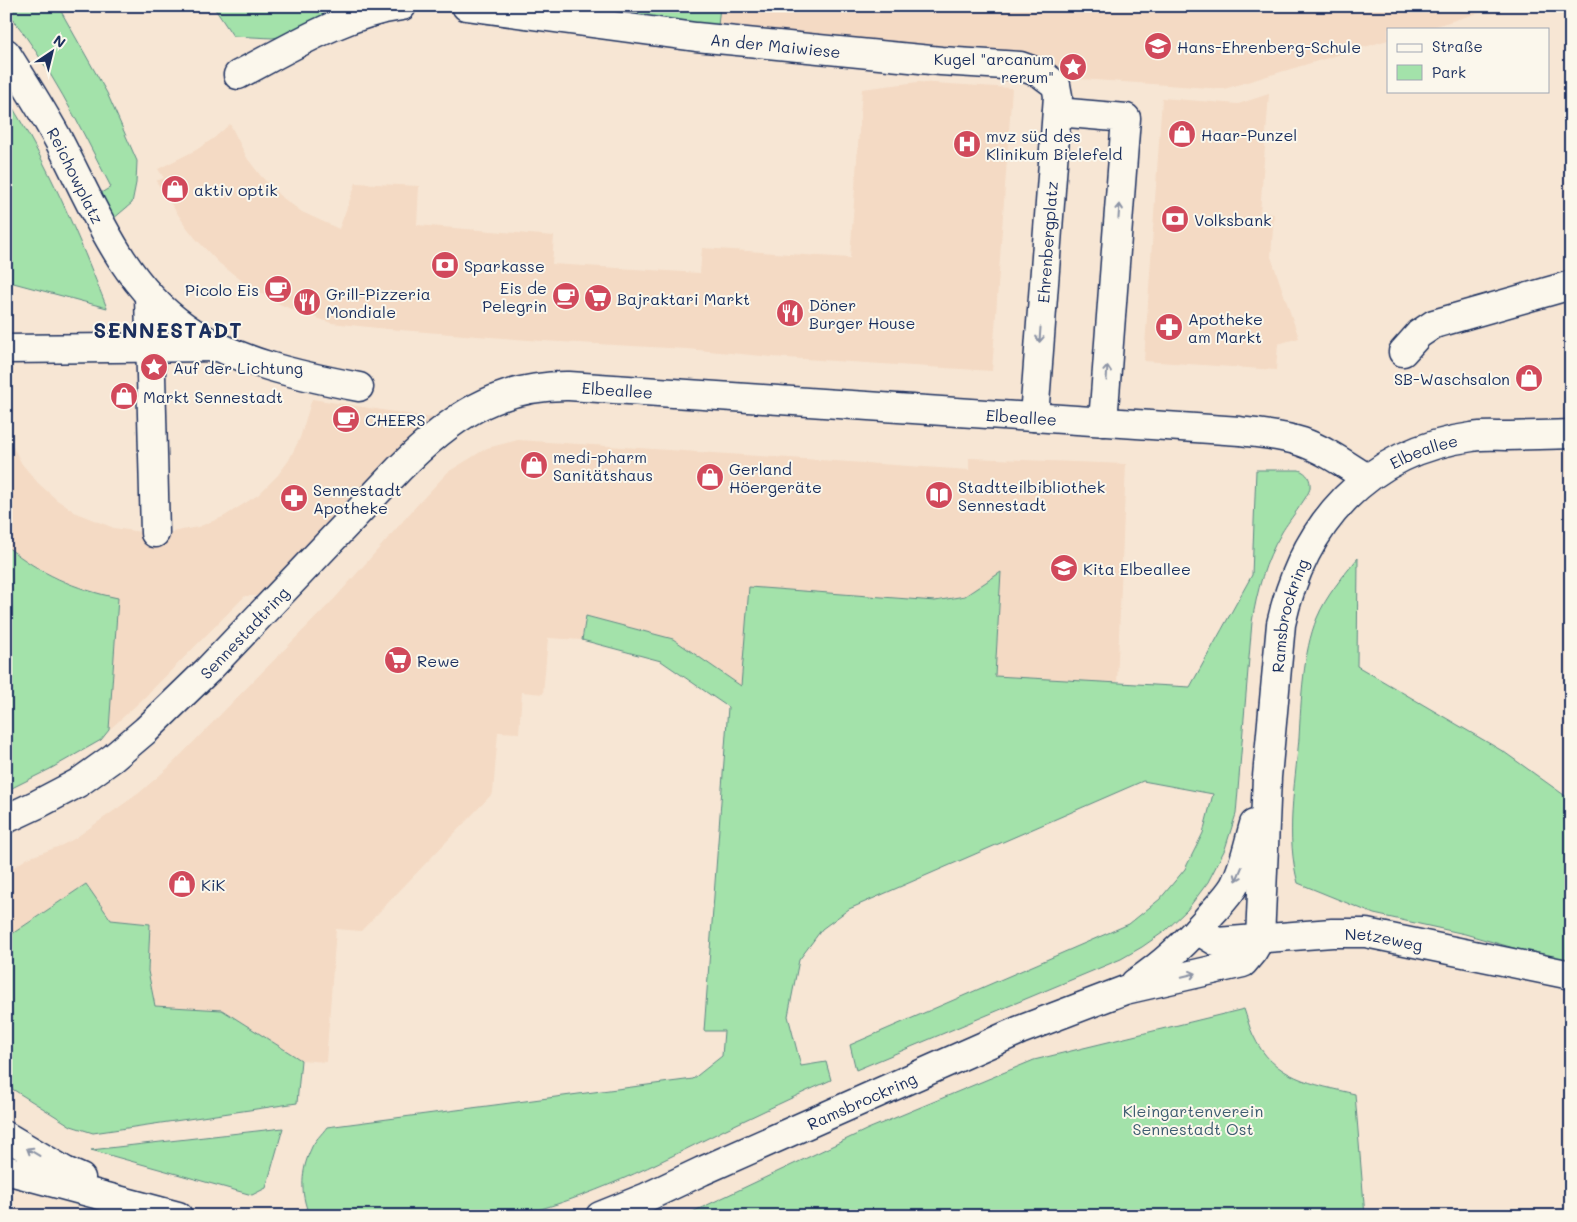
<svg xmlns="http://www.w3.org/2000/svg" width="1577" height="1222" viewBox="0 0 1577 1222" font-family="Mali,sans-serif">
<rect width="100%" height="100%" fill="#f7e6d4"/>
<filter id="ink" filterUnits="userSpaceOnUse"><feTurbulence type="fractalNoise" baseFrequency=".02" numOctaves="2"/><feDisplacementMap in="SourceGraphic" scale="10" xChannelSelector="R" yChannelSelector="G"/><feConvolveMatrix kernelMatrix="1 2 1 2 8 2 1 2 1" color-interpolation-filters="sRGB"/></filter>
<g filter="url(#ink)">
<path fill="#f4dac4" d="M720,6h781l-75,23h-38v11l-164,49 -158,-11 -29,-19 -13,-6 -306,-27z
M918,82l94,6 -20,283 -220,-14 -85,-8 -145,-8 -155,-12 -56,-6 -40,-14 -16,-7 -29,-18 -27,-21 -23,-24 -11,-14 -29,-44 8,-3 -6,-9 38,-19 18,-12 16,-14 17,34 13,17 19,20 23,17 37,17 17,-46 63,3 -2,39 137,11 -2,28 148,9 2,-25 148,10 12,-169z
M1269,94l-9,119 14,1 -3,43 28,81 -21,6 -2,26 -132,-9 18,-263 76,6z
M312,399l121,19 -50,47 -126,131h-12l-101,102 -35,32 9,-131 -20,-5 -34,-12 -34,-18 -24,-18v-112l16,30 16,19 19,17 19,13 38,15 27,4h31l26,-5 25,-10 35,-22 20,-20 11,-15 11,-22z
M518,440l451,30v-12l157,6 -9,220 -122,-8 6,-103 -36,23 -30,5 -114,-8 -80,93 -68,-47 -88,-23 -3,24 -34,-2 -5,56 -21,-2 -3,41 -21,-1 -5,61 -132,138 -25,-2 -10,133 -25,-2 -79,-50 -67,-4 -7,-35 2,-47 -39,-4 -25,-36 -80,54v-66l22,-14 32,-12 14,-7 65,-46 29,-25 168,-171 82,-93 30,-32 39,-24z"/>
<path fill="#a3e2aa" stroke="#5f8884" d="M6,6h52l49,87 30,68 -1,22 -4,20 -19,16 -12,-26 10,-6c-31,-61 -62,-123 -105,-177z
M213,6h136l-58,29 -19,3 -39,-2z
M542,6h178l-2,20z
M6,97c42,66 72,138 101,211l-101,-27z
M1256,470h43c8,3 12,9 11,18 -1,8 -24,36 -29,46 -16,27 -24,57 -29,88l-16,192 -11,35 -17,33 -21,28 -22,21 -23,16 -21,12 -265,111 -6,-25 279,-121 31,-25 25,-30 18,-36 10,-39 -70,-13 -294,128 -27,20 -23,31 -11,56 13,50 25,-4 5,18c-36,16 -71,33 -107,50 -67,34 -136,69 -210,86h-194l-11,-2c-9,-21 -8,-44 2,-65 3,-8 11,-15 16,-22l366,-48 29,-23 2,-25h-20l24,-324 -67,-46 -79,-21 4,-24 87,23 68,47 8,-99 186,14 30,-5 36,-24 -6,104 195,11 62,-112z
M6,546c35,28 68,43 112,52l-9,132 -8,10 -51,29 -44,22z
M1358,558l-1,108 147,86 67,48v163l-12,-2 -94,-27 -91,-20 -76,-31c-13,-47 -3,-97 1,-145 2,-36 4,-87 18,-120 9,-22 26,-42 41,-60z
M86,884l25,36 39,4 -2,47 7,35 67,4 79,50 -4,43 -204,30 -22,-7 -65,-41v-147z
M1244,1009c3,8 5,18 9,26 20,44 60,49 102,59l10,122h-681l184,-87 166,-69z
M283,1128l-17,60 -14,7 -161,-45z"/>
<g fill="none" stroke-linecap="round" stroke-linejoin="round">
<g stroke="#1b2f5e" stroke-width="31">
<g id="minor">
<path id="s1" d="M466,6l230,31 245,24 79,5 20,7 16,12 2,11 -24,321"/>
<path id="s2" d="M6,53c18,29 37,58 53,88 35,67 62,141 126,186 49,35 116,49 174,60"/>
<path d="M238,75c52,-27 105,-61 164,-69"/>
<path d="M1057,112l69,6 -23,304"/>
<path d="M149,296l6,237"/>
<path d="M6,349l214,-2"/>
<path d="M1403,352l16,-18 15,-10 137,-39"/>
<path id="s3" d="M6,819l32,-15 40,-21 35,-25 33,-28 61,-59 192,-202c50,-50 96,-84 170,-83l671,45c21,3 42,4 62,11 23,8 44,23 65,36"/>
<path id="s4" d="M1197,930l20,12 115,-9h34l205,42"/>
<path d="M1135,983c30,-20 54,-43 77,-70 7,-8 16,-17 22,-27 10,-19 14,-41 20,-62"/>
<path d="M6,1136l59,35 16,7"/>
<path d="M6,1170l172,46"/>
<path id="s5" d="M600,1216l47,-19 55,-26 318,-141 105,-40 118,-27 10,-12 7,-12 7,-162 14,-153c22,-100 86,-173 191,-187 11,-2 23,-1 34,-1 22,-1 43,-1 65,-2"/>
</g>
</g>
<use href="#minor" stroke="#fbf7ec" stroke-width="28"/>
</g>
<defs><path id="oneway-shaft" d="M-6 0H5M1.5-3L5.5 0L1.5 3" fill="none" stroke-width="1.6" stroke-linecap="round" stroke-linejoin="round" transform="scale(1.25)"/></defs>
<g stroke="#8b93a5">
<use href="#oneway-shaft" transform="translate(1119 211) rotate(-86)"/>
<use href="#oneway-shaft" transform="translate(1040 335) rotate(94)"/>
<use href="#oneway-shaft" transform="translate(1107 373) rotate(-86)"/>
<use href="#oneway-shaft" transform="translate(1239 874) rotate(113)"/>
<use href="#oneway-shaft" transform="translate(1189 975) rotate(-13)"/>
<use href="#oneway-shaft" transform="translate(33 1152) rotate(-149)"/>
</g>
</g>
<defs>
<g id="school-disc" transform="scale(1.4375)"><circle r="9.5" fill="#d1495b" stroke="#fbf7ec"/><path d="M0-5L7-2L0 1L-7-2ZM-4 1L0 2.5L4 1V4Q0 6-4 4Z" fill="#fff"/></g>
<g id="sight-disc" transform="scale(1.4375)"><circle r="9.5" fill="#d1495b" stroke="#fbf7ec"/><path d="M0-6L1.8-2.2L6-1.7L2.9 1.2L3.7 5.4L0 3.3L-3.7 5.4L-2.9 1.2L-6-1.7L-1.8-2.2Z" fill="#fff"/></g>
<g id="shop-disc" transform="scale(1.4375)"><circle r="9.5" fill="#d1495b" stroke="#fbf7ec"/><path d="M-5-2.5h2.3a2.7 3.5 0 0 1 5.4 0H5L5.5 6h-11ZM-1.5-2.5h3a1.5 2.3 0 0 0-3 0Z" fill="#fff"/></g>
<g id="hospital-disc" transform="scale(1.4375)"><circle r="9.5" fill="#d1495b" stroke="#fbf7ec"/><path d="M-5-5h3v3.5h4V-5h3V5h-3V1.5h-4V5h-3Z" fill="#fff"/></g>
<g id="bank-disc" transform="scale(1.4375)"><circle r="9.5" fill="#d1495b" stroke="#fbf7ec"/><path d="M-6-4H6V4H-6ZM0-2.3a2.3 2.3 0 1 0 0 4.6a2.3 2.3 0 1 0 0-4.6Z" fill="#fff"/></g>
<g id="cafe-disc" transform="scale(1.4375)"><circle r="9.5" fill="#d1495b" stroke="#fbf7ec"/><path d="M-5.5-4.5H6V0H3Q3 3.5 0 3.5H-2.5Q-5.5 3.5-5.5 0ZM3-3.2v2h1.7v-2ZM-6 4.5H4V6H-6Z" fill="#fff"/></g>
<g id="supermarket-disc" transform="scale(1.4375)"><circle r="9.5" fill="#d1495b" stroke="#fbf7ec"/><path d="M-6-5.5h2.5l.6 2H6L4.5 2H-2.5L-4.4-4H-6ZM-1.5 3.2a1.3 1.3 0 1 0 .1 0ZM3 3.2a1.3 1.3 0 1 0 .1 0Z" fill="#fff"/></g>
<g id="restaurant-disc" transform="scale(1.4375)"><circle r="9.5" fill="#d1495b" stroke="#fbf7ec"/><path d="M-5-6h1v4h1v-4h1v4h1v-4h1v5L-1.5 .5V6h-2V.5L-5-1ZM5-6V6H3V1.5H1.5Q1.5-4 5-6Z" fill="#fff"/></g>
<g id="pharmacy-disc" transform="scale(1.4375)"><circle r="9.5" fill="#d1495b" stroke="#fbf7ec"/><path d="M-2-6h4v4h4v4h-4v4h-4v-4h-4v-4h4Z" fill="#fff"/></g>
<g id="library-disc" transform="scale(1.4375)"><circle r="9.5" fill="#d1495b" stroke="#fbf7ec"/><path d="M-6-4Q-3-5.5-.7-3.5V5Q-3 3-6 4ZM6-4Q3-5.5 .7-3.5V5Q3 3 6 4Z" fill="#fff"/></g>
</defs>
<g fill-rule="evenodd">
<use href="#school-disc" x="1158" y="46"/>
<use href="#sight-disc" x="1073" y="67"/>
<use href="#shop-disc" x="1182" y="134"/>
<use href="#hospital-disc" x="967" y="144"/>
<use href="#shop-disc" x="175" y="189"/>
<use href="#bank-disc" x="1175" y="219"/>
<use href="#bank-disc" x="445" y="265"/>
<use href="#cafe-disc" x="278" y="289"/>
<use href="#cafe-disc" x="566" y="296"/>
<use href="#supermarket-disc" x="598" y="298"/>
<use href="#restaurant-disc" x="307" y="302"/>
<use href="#restaurant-disc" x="790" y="313"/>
<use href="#pharmacy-disc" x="1169" y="327"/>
<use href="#sight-disc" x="154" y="367"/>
<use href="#shop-disc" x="1529" y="378"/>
<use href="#shop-disc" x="124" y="396"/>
<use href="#cafe-disc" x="346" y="419"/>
<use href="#shop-disc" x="534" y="465"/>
<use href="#shop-disc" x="710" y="477"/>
<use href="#library-disc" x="939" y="495"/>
<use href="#pharmacy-disc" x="294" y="498"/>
<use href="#school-disc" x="1064" y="568"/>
<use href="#supermarket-disc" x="398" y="660"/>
<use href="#shop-disc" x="182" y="884"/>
</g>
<g text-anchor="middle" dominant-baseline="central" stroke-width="4" stroke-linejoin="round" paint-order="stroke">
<g font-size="16" fill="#1b2f5e" stroke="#fbf7ec">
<text stroke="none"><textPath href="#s1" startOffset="312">An der Maiwiese</textPath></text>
<text stroke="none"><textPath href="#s2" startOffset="141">Reichowplatz</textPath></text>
<text transform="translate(1047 242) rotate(-86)">Ehrenbergplatz</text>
<text stroke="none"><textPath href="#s3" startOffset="774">Elbeallee</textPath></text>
<text stroke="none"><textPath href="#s3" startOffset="1179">Elbeallee</textPath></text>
<text stroke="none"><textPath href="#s5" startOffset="1274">Elbeallee</textPath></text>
<text stroke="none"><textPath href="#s5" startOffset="1048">Ramsbrockring</textPath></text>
<text stroke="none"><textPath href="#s3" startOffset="305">Sennestadtring</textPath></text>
<text stroke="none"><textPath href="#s4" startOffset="191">Netzeweg</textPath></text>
<text stroke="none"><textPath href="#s5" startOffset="286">Ramsbrockring</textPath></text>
</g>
<g font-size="16" fill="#1b2f5e" stroke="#fbf7ec" text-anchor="start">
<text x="1177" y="46">Hans-Ehrenberg-Schule</text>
<text x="1054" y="58" text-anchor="end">Kugel "arcanum<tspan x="1054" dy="18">rerum"</tspan></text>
<text x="1201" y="134">Haar-Punzel</text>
<text x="986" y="135">mvz süd des<tspan x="986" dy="18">Klinikum Bielefeld</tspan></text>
<text x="194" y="189">aktiv optik</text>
<text x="1194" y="219">Volksbank</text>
<text x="464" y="265">Sparkasse</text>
<text x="547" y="287" text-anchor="end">Eis de<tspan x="547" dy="18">Pelegrin</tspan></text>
<text x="259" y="289" text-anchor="end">Picolo Eis</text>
<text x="326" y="293">Grill-Pizzeria<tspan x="326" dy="18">Mondiale</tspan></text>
<text x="617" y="298">Bajraktari Markt</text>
<text x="809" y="304">Döner<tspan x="809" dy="18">Burger House</tspan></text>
<text x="1188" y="318">Apotheke<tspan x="1188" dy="18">am Markt</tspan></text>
<text x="173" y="367">Auf der Lichtung</text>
<text x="1510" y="378" text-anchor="end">SB-Waschsalon</text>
<text x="143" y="396">Markt Sennestadt</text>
<text x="365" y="419">CHEERS</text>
<text x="553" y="456">medi-pharm<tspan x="553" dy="18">Sanitätshaus</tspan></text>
<text x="729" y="468">Gerland<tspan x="729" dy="18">Höergeräte</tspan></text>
<text x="958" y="486">Stadtteilbibliothek<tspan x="958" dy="18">Sennestadt</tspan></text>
<text x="313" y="489">Sennestadt<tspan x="313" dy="18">Apotheke</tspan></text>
<text x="1083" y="568">Kita Elbeallee</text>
<text x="417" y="660">Rewe</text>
<text x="201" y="884">KiK</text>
</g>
<g font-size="16" fill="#3d5c71" stroke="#fbf7ec">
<text x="1193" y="1110">Kleingartenverein<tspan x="1193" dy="18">Sennestadt Ost</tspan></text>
</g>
<g font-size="21" font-weight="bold" letter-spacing="1" fill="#1b2f5e" stroke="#fbf7ec">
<text x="168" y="329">SENNESTADT</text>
</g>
</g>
<rect width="1577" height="1222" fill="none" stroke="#fbf7ec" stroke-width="25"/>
<rect x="12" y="12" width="1552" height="1197" fill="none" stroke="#1b2f5e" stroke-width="2" filter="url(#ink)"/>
<rect x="1387" y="28" width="162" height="65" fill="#fbf7ec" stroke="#a1a7b3"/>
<rect x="1397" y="44" width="25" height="8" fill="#fbf7ec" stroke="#a1a7b3"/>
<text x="1432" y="52" font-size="15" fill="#1b2f5e">Straße</text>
<rect x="1397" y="65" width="25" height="15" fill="#a3e2aa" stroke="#a1a7b3"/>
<text x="1432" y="78" font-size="15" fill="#1b2f5e">Park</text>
<g transform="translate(52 52) rotate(35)" stroke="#fbf7ec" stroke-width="4" paint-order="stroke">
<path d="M0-4L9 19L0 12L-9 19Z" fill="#1b2f5e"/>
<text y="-8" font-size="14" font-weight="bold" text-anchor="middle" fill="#1b2f5e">N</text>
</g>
</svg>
